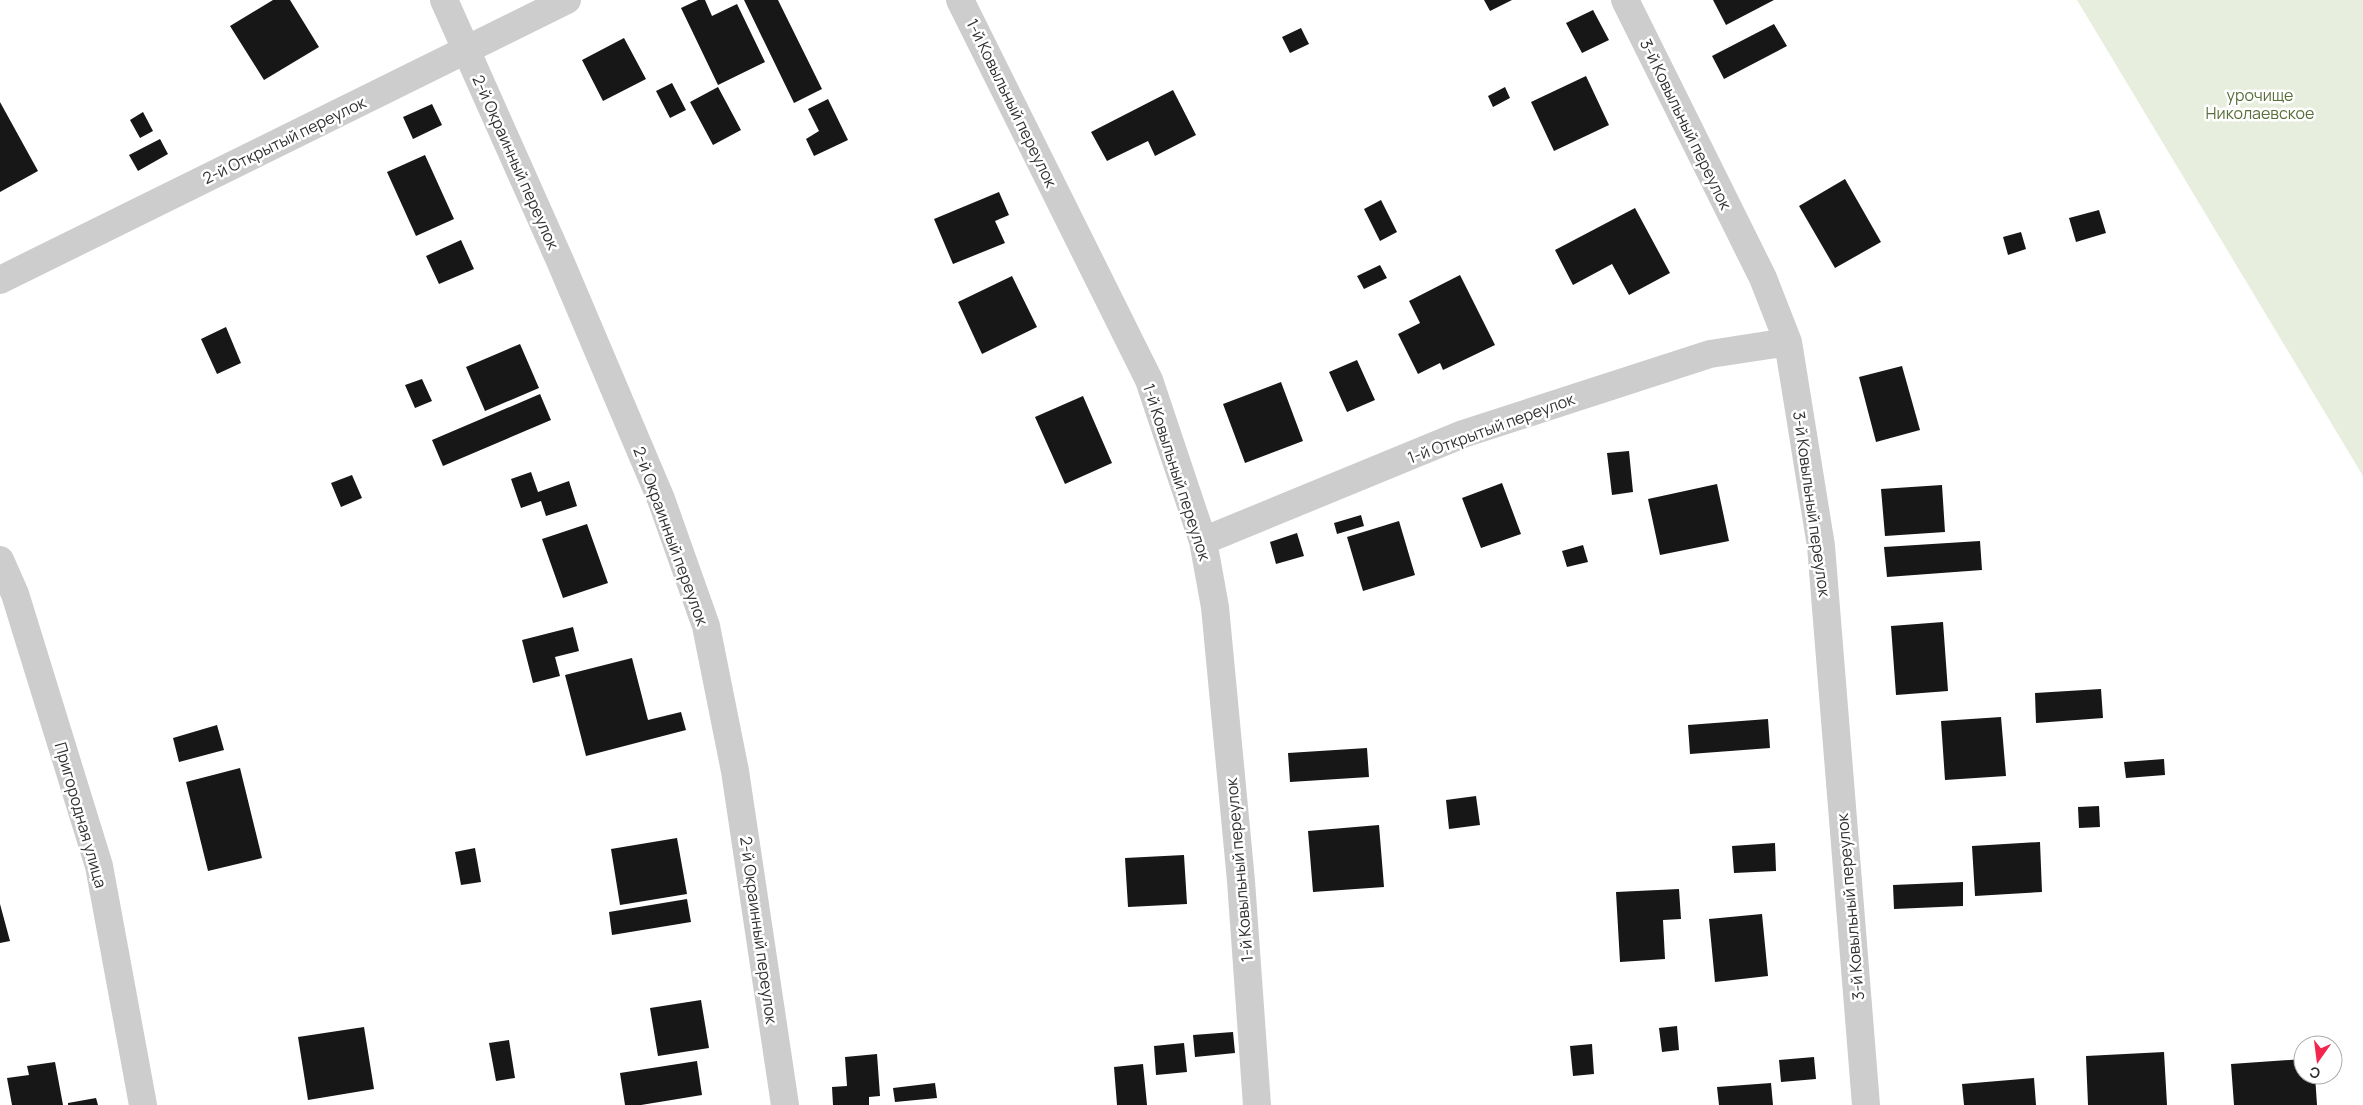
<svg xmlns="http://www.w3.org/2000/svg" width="2363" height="1105" viewBox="0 0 2363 1105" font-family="Manrope,sans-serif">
<rect width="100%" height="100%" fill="#fff"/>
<path fill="#e8eedd" d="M2077,0h286v476z"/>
<path fill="#171717" d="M273,0h17l29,47 -55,33 -34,-54z
M698,0h7l7,16 25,-12 28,58 -47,23 -37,-77z
M744,0h34l44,89 -28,14z
M1484,0h28l-22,11z
M1713,0h61l-48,25z
M1593,10l16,30 -27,13 -16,-30z
M1774,24l13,22 -63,33 -12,-23z
M1301,28l8,16 -19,9 -8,-16z
M624,38l22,41 -43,22 -21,-41z
M1586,76l23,49 -55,26 -23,-49z
M672,83l14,27 -16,8 -14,-27z
M718,87l23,43 -28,15 -23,-43z
M1505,87l5,11 -17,9 -5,-11z
M1173,90l23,45 -41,21 -7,-15 -41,20 -16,-29z
M828,99l20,41 -34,16 -8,-17 13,-8 -11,-22z
M0,102l38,69 -38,21z
M432,104l10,21 -29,14 -10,-22z
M143,112l10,19 -13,7 -10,-18z
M160,139l8,15 -30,17 -9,-16z
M425,155l29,64 -38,17 -29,-64z
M1845,179l36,63 -46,26 -36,-62z
M999,192l10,23 -14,6 10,22 -52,21 -19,-45z
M1381,200l16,32 -17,9 -16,-32z
M1635,208l35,65 -41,22 -17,-31 -39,21 -18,-35z
M2099,210l7,23 -30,9 -7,-24z
M2021,232l5,17 -18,6 -5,-18z
M461,240l13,29 -35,15 -13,-28z
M1380,265l7,13 -23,11 -7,-13z
M1460,275l35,70 -52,25 -3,-7 -22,11 -20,-40 22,-11 -11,-22z
M1012,276l25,51 -55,27 -24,-52z
M226,327l15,36 -24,11 -16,-35z
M520,344l19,44 -54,23 -19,-44z
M1357,360l18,40 -28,12 -18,-40z
M1902,366l18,64 -44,12 -17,-65z
M422,379l10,22 -17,7 -10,-23z
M1281,382l22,59 -58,22 -22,-59z
M540,394l11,26 -108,46 -11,-26z
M1083,396l29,67 -47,21 -30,-67z
M1629,451l4,41 -21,3 -5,-42z
M531,472l7,20 31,-11 8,25 -31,10 -5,-15 -20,7 -10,-29z
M352,475l10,23 -21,9 -10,-24z
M1502,483l19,51 -40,14 -19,-50z
M1717,484l12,57 -69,14 -12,-56z
M1942,485l3,47 -60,4 -4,-47z
M1361,515l3,11 -27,8 -3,-11z
M1399,521l16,54 -52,16 -16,-54z
M587,524l21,59 -45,15 -21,-59z
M1297,533l7,23 -28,8 -6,-22z
M1980,541l2,29 -95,7 -3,-30z
M1583,545l5,17 -21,5 -5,-16z
M1943,622l5,69 -52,4 -5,-69z
M573,627l6,24 -24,6 5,19 -27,7 -11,-43z
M632,658l16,62 33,-8 5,18 -100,26 -21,-81z
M2101,689l2,29 -67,5 -1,-30z
M2001,717l5,59 -61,4 -4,-59z
M1768,719l2,29 -80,6 -2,-29z
M217,725l7,25 -45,12 -6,-24z
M1367,748l2,29 -79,5 -2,-29z
M2164,759l1,16 -39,3 -2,-16z
M240,768l22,90 -54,13 -22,-89z
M1476,796l4,29 -31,4 -3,-29z
M2099,806l1,21 -21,1 -1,-21z
M1379,825l5,62 -71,5 -5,-61z
M677,838l10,56 -67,11 -9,-56z
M2040,842l2,50 -67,4 -3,-50z
M1775,843l1,28 -42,2 -2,-27z
M475,848l6,34 -20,3 -6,-33z
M1184,855l3,49 -59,3 -3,-49z
M1963,882v24l-69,3 -1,-24z
M1679,889l2,30 -18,1 2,39 -45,3 -4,-70z
M687,899l4,23 -79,13 -3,-23z
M0,904l10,37 -10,2z
M1762,914l6,62 -53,6 -6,-63z
M701,1000l8,48 -51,8 -8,-48z
M1677,1026l2,24 -17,2 -3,-24z
M364,1027l10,62 -66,11 -10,-63z
M1233,1032l2,21 -40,4 -2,-22z
M509,1040l6,38 -19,3 -7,-38z
M1184,1043l3,29 -31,3 -2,-29z
M1592,1044l2,30 -21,2 -3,-30z
M2164,1052l3,53h-79l-2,-49z
M877,1054l3,42 -11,1v8h-36l-1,-18 15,-1 -2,-29z
M1814,1057l2,22 -35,3 -2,-22z
M2303,1059v16h12l2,30h-83l-3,-41z
M697,1061l5,34 -61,10h-16l-5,-32z
M55,1062l8,43h-51l-5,-27 22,-3 -2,-9z
M1143,1064l4,41h-30l-3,-38z
M2034,1078l2,27h-72l-2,-21z
M935,1083l2,15 -42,4 -2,-14z
M1771,1083l2,22h-54l-2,-18z
M96,1098l2,7h-30v-2z"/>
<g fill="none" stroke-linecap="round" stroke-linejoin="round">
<path stroke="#cdcdcd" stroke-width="28" d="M444,0l117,263 100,236 45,127 29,145 50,334
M960,0l189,380 54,161 12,66 26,274 16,224
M1625,0l138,278 25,64 33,204 45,559
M0,280l567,-280
M1203,541l260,-107 247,-80 78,-12
M0,560l15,34 84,272 44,239"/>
</g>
<g text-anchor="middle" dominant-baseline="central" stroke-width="5" stroke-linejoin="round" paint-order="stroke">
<g font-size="16" fill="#596f39" stroke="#fff">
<text x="2260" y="95">урочище<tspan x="2260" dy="18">Николаевское</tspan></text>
</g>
<g font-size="16" fill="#303030" stroke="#fff">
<text transform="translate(1012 103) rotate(64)">1-й Ковыльный переулок</text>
<text transform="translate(1686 124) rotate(64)">3-й Ковыльный переулок</text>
<text transform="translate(284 140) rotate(-26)">2-й Открытый переулок</text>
<text transform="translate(516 162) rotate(66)">2-й Окраинный переулок</text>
<text transform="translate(1491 428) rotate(-20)">1-й Открытый переулок</text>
<text transform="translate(1177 472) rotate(72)">1-й Ковыльный переулок</text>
<text transform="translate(1812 504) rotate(82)">3-й Ковыльный переулок</text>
<text transform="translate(671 536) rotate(70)">2-й Окраинный переулок</text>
<text transform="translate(81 815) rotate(74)">Пригородная улица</text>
<text transform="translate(1239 870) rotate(-95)">1-й Ковыльный переулок</text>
<text transform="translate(1850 907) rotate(-95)">3-й Ковыльный переулок</text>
<text transform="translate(759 930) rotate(82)">2-й Окраинный переулок</text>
</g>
</g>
<g transform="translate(2318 1060) rotate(194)"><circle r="24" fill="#ffffff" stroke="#acacac"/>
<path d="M0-4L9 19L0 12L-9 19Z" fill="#f3264f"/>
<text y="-8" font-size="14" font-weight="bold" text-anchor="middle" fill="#303030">С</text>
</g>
</svg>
